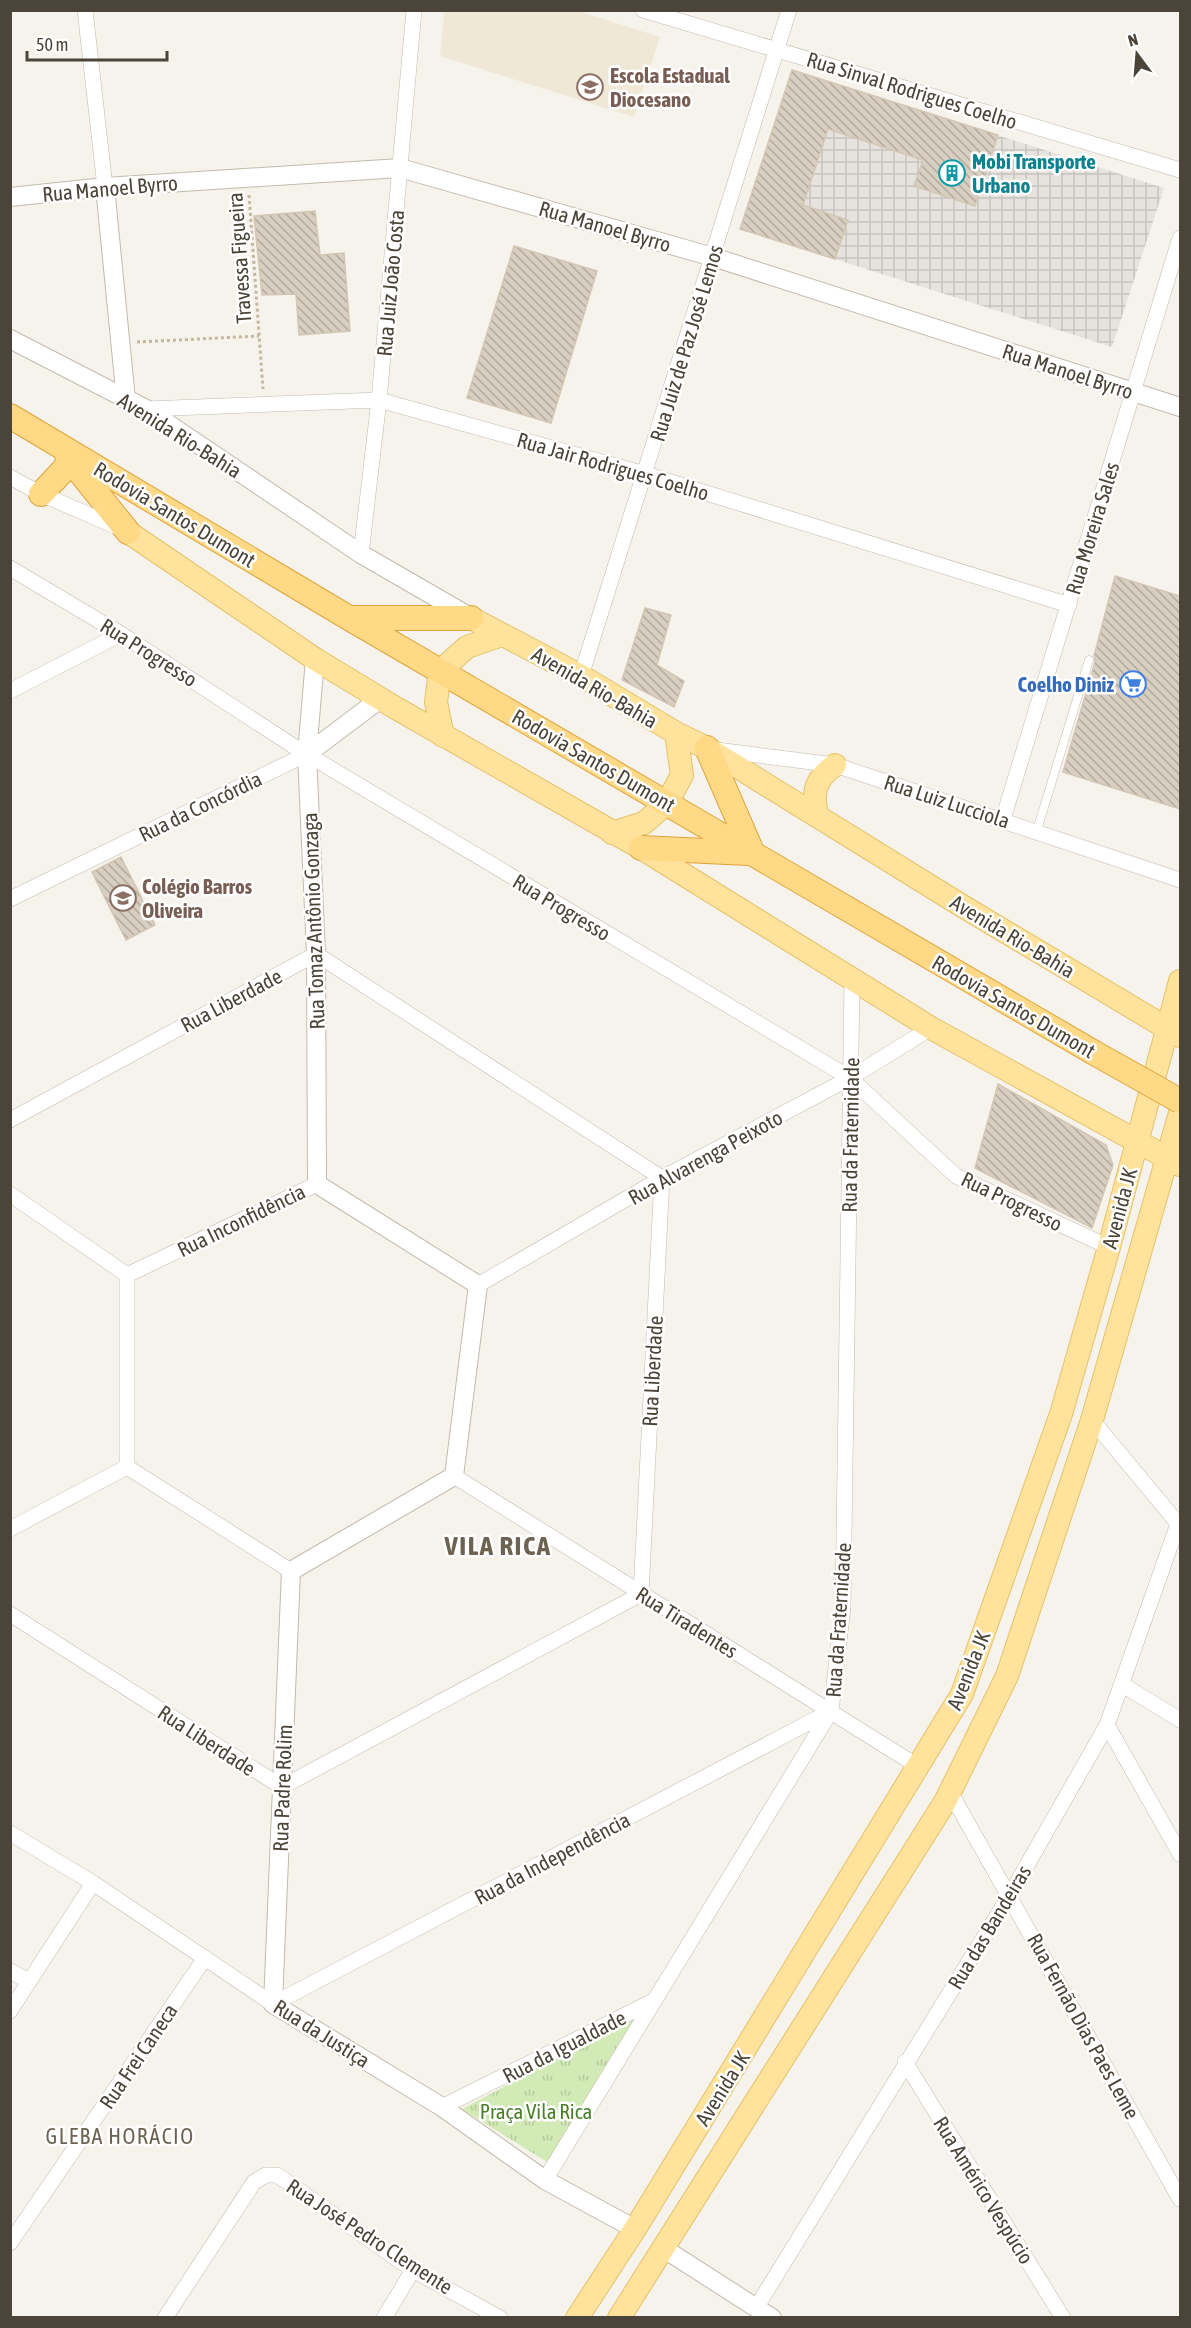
<svg xmlns="http://www.w3.org/2000/svg" width="1191" height="2328" viewBox="0 0 1191 2328" font-family="'Asap Condensed',sans-serif">
<defs>
<pattern id="industrial-grid" width="8" height="8" patternUnits="userSpaceOnUse" patternTransform="scale(1.5)"><rect width="8" height="8" fill="#e6e2dd"/><path d="M0 4h8M4 0v8" fill="none" stroke="#c7c3be"/></pattern>
<pattern id="park-tufts" width="24" height="20" patternUnits="userSpaceOnUse" patternTransform="scale(1.5)"><rect width="24" height="20" fill="#d2eab5"/><path d="M3 7l-1-3M5 7V3M7 7l1-3M15 17l-1-3M17 17v-4M19 17l1-3" fill="none" stroke="#b6ca9c"/></pattern>
<pattern id="building-back-hatch" width="6" height="6" patternUnits="userSpaceOnUse" patternTransform="scale(1.5)"><rect width="6" height="6" fill="#d8cfc1"/><path d="M-1 5l2 2M0 0l6 6M5-1l2 2" fill="none" stroke="#b1aa9e"/></pattern>
</defs>
<rect width="100%" height="100%" fill="#f6f3ec"/>
<path fill="url(#industrial-grid)" d="M792,70l372,118 -52,159 -372,-118z"/>
<path fill="#efe8d6" d="M444,11h134l82,26 -26,80 -194,-61z"/>
<path fill="url(#park-tufts)" d="M641,2014l-94,148 -85,-53z"/>
<path fill="url(#building-back-hatch)" stroke="#d3c7b4" stroke-width="1.5" d="M792,70l206,65 -23,71 -61,-20 9,-26 -95,-31 -25,76 45,15 -13,39 -95,-30z
M315,211l5,44 24,-2 6,78 -51,4 -3,-41 -34,1 -8,-79z
M514,246l83,25 -46,152 -84,-25z
M1115,576l65,20v213l-117,-37 32,-110 -1,-6z
M645,608l26,7 -14,50 27,16 -10,26 -52,-27z
M121,857l34,68 -29,15 -34,-68z
M998,1084l108,61 7,20 -21,63 -117,-60z"/>
<g fill="none" stroke-linecap="round" stroke-linejoin="round">
<g stroke="#c2bbae" stroke-width="9">
<path id="service" d="M1037,830l52,-170"/>
</g>
<g stroke="#c2bbae" stroke-width="16">
<path id="minor" d="M85,10l20,177
M643,10l537,160
M146,409l233,-9 266,74 424,131
M10,477l31,17 81,35
M361,554l18,-154 35,-390
M10,568l111,66 177,115 552,329 106,98 153,71
M581,676l208,-666
M10,691l111,-57
M717,750l118,15 345,115
M1003,819l177,-581
M10,899l297,-145
M10,1120l306,-166 346,224 -21,416 -359,193 -272,-173
M10,1194l117,81
M478,1285l184,-107 188,-100 81,-50
M1092,1420l88,106
M454,1476l465,291
M10,1529l117,-62
M291,1571l-164,-104v-192l190,-91
M1123,1685l57,35
M1107,1725l73,129
M950,1792l230,407
M10,1833l83,50 180,121 556,-292
M10,1971l19,10
M10,2011l83,-128
M905,2062l158,256
M442,2107l213,-107
M545,2180l286,-469 12,-104 9,-627
M10,2243l195,-285
M756,2308l254,-413 97,-170 71,-201
M165,2318l89,-136 12,-7h11l136,95 87,48
M384,2318l29,-48"/>
</g>
<g stroke="#c2bbae" stroke-width="20">
<path id="tertiary" d="M105,187l21,213
M10,197l95,-10 295,-19 313,89 467,150
M10,339l136,70 215,145 109,63
M315,659l-8,95 9,200 1,230 161,101 -24,191 -163,95 -18,433 169,103 103,73 90,49
M307,754l73,-55
M663,2248l109,70"/>
</g>
<g stroke="#e6c16a" stroke-width="24">
<path id="primary" d="M128,532l187,127 79,48 247,141 290,180 249,137
M471,618l110,58 95,57 31,15 257,159 216,129
M443,736l-7,-34 4,-31 27,-24 35,-12
M817,815c-5,-23 -2,-36 18,-50
M612,833l32,-10 23,-20 15,-28 -6,-42
M577,2318l58,-89 327,-535 99,-280 48,-167 71,-266
M619,2318l326,-516 62,-126 85,-256 88,-307"/>
</g>
<g stroke="#e0a43c" stroke-width="26">
<path id="trunk" d="M10,416l339,202 742,433
M67,456l61,76
M41,494l30,-32
M351,618h120
M707,748l46,106
M641,848l108,5"/>
</g>
<path stroke="#c4b79f" stroke-width="3" stroke-dasharray="3 3" stroke-linecap="butt" d="M249,195l14,194
M137,342l122,-6"/>
<use href="#service" stroke="#fff" stroke-width="8"/>
<use href="#minor" stroke="#fff" stroke-width="15"/>
<use href="#tertiary" stroke="#fff" stroke-width="18"/>
<use href="#primary" stroke="#ffe39c" stroke-width="22"/>
<use href="#trunk" stroke="#ffd985" stroke-width="24"/>
<g stroke="#e0a43c" stroke-width="26" stroke-linecap="butt">
<path id="trunk-bridge" d="M1091,1051l89,50"/>
</g>
<use href="#trunk-bridge" stroke="#ffd985" stroke-width="24"/>
</g>
<defs>
<g id="school-ring" transform="scale(1.35)"><circle r="9.5" fill="#fff" stroke="#8d6e63" stroke-width="1.5"/><path d="M0-5L7-2L0 1L-7-2ZM-4 1L0 2.5L4 1V4Q0 6-4 4Z" fill="#8d6e63"/></g>
<g id="building-ring" transform="scale(1.35)"><circle r="9.5" fill="#fff" stroke="#0f9aa8" stroke-width="1.5"/><path d="M-4-6H4V6H1V3H-1V6H-4ZM-2.5-4.3h1.7v1.8h-1.7ZM.8-4.3h1.7v1.8H.8ZM-2.5-1h1.7V.8h-1.7ZM.8-1h1.7V.8H.8Z" fill="#0f9aa8"/></g>
<g id="supermarket-ring" transform="scale(1.35)"><circle r="9.5" fill="#fff" stroke="#3f7fe0" stroke-width="1.5"/><path d="M-6-5.5h2.5l.6 2H6L4.5 2H-2.5L-4.4-4H-6ZM-1.5 3.2a1.3 1.3 0 1 0 .1 0ZM3 3.2a1.3 1.3 0 1 0 .1 0Z" fill="#3f7fe0"/></g>
</defs>
<g fill-rule="evenodd">
<use href="#school-ring" x="590" y="87"/>
<use href="#building-ring" x="952" y="173"/>
<use href="#supermarket-ring" x="1133" y="684"/>
<use href="#school-ring" x="123" y="898"/>
</g>
<g text-anchor="middle" dominant-baseline="central" stroke-width="5" stroke-linejoin="round" paint-order="stroke">
<g font-size="21" font-weight="bold" fill="#785e54" stroke="#fff" text-anchor="start">
<text x="610" y="75">Escola Estadual<tspan x="610" dy="24">Diocesano</tspan></text>
<text x="142" y="886">Colégio Barros<tspan x="142" dy="24">Oliveira</tspan></text>
</g>
<g font-size="21" fill="#4b4439" stroke="#fff">
<text transform="translate(912 90) rotate(17)">Rua Sinval Rodrigues Coelho</text>
<text transform="translate(110 188) rotate(-5)">Rua Manoel Byrro</text>
<text transform="translate(605 226) rotate(16)">Rua Manoel Byrro</text>
<text transform="translate(239 258) rotate(-94)">Travessa Figueira</text>
<text transform="translate(390 283) rotate(-85)">Rua Juiz João Costa</text>
<text transform="translate(686 343) rotate(-73)">Rua Juiz de Paz José Lemos</text>
<text transform="translate(1068 371) rotate(18)">Rua Manoel Byrro</text>
<text transform="translate(180 435) rotate(32)">Avenida Rio-Bahia</text>
<text transform="translate(613 466) rotate(16)">Rua Jair Rodrigues Coelho</text>
<text transform="translate(175 514) rotate(31)">Rodovia Santos Dumont</text>
<text transform="translate(1092 528) rotate(-73)">Rua Moreira Sales</text>
<text transform="translate(149 652) rotate(32)">Rua Progresso</text>
<text transform="translate(595 687) rotate(30)">Avenida Rio-Bahia</text>
<text transform="translate(594 760) rotate(30)">Rodovia Santos Dumont</text>
<text transform="translate(947 801) rotate(18)">Rua Luiz Lucciola</text>
<text transform="translate(200 806) rotate(-26)">Rua da Concórdia</text>
<text transform="translate(562 907) rotate(31)">Rua Progresso</text>
<text transform="translate(313 921) rotate(-92)">Rua Tomaz Antônio Gonzaga</text>
<text transform="translate(1013 936) rotate(31)">Avenida Rio-Bahia</text>
<text transform="translate(231 1000) rotate(-28)">Rua Liberdade</text>
<text transform="translate(1014 1006) rotate(30)">Rodovia Santos Dumont</text>
<text transform="translate(850 1135) rotate(-89)">Rua da Fraternidade</text>
<text transform="translate(705 1157) rotate(-29)">Rua Alvarenga Peixoto</text>
<text transform="translate(1012 1201) rotate(26)">Rua Progresso</text>
<text transform="translate(1119 1208) rotate(-75)">Avenida JK</text>
<text transform="translate(241 1220) rotate(-26)">Rua Inconfidência</text>
<text transform="translate(652 1371) rotate(-87)">Rua Liberdade</text>
<text transform="translate(838 1620) rotate(-86)">Rua da Fraternidade</text>
<text transform="translate(687 1622) rotate(32)">Rua Tiradentes</text>
<text transform="translate(968 1670) rotate(-68)">Avenida JK</text>
<text transform="translate(207 1740) rotate(33)">Rua Liberdade</text>
<text transform="translate(282 1788) rotate(-88)">Rua Padre Rolim</text>
<text transform="translate(552 1858) rotate(-28)">Rua da Independência</text>
<text transform="translate(989 1927) rotate(-59)">Rua das Bandeiras</text>
<text transform="translate(1084 2026) rotate(61)">Rua Fernão Dias Paes Leme</text>
<text transform="translate(322 2033) rotate(32)">Rua da Justiça</text>
<text transform="translate(564 2046) rotate(-27)">Rua da Igualdade</text>
<text transform="translate(138 2056) rotate(-56)">Rua Frei Caneca</text>
<text transform="translate(722 2088) rotate(-58)">Avenida JK</text>
<text transform="translate(984 2190) rotate(58)">Rua Américo Vespúcio</text>
<text transform="translate(370 2236) rotate(33)">Rua José Pedro Clemente</text>
</g>
<g font-size="21" font-weight="bold" fill="#0d838f" stroke="#fff" text-anchor="start">
<text x="972" y="161">Mobi Transporte<tspan x="972" dy="24">Urbano</tspan></text>
</g>
<g font-size="21" font-weight="bold" fill="#366cbe" stroke="#fff" text-anchor="end">
<text x="1114" y="684">Coelho Diniz</text>
</g>
<g font-size="21" fill="#4a7f2a" stroke="#fff">
<text x="536" y="2111">Praça Vila Rica</text>
</g>
<g font-size="22" letter-spacing="1.5" fill="#6e6250" stroke="#fff">
<text x="120" y="2136">GLEBA HORÁCIO</text>
</g>
<g font-size="27" font-weight="bold" letter-spacing="1.5" fill="#6e6250" stroke="#fff">
<text x="498" y="1545">VILA RICA</text>
</g>
</g>
<rect width="1191" height="2328" fill="none" stroke="#4b4439" stroke-width="24"/>
<g transform="translate(1137 54) rotate(344)" stroke="#ffffff" stroke-width="4.5" paint-order="stroke">
<path d="M0-4.5L10 22L0 15L-10 22Z" fill="#4b4439"/>
<text y="-9" font-size="16" font-weight="bold" text-anchor="middle" fill="#4b4439">N</text>
</g>
<path d="M27 51v9h140v-9" fill="none" stroke="#4b4439" stroke-width="3"/>
<text x="36" y="51" font-size="18" fill="#4b4439" stroke="#ffffff" stroke-width="4.5" paint-order="stroke">50 m</text>
</svg>
